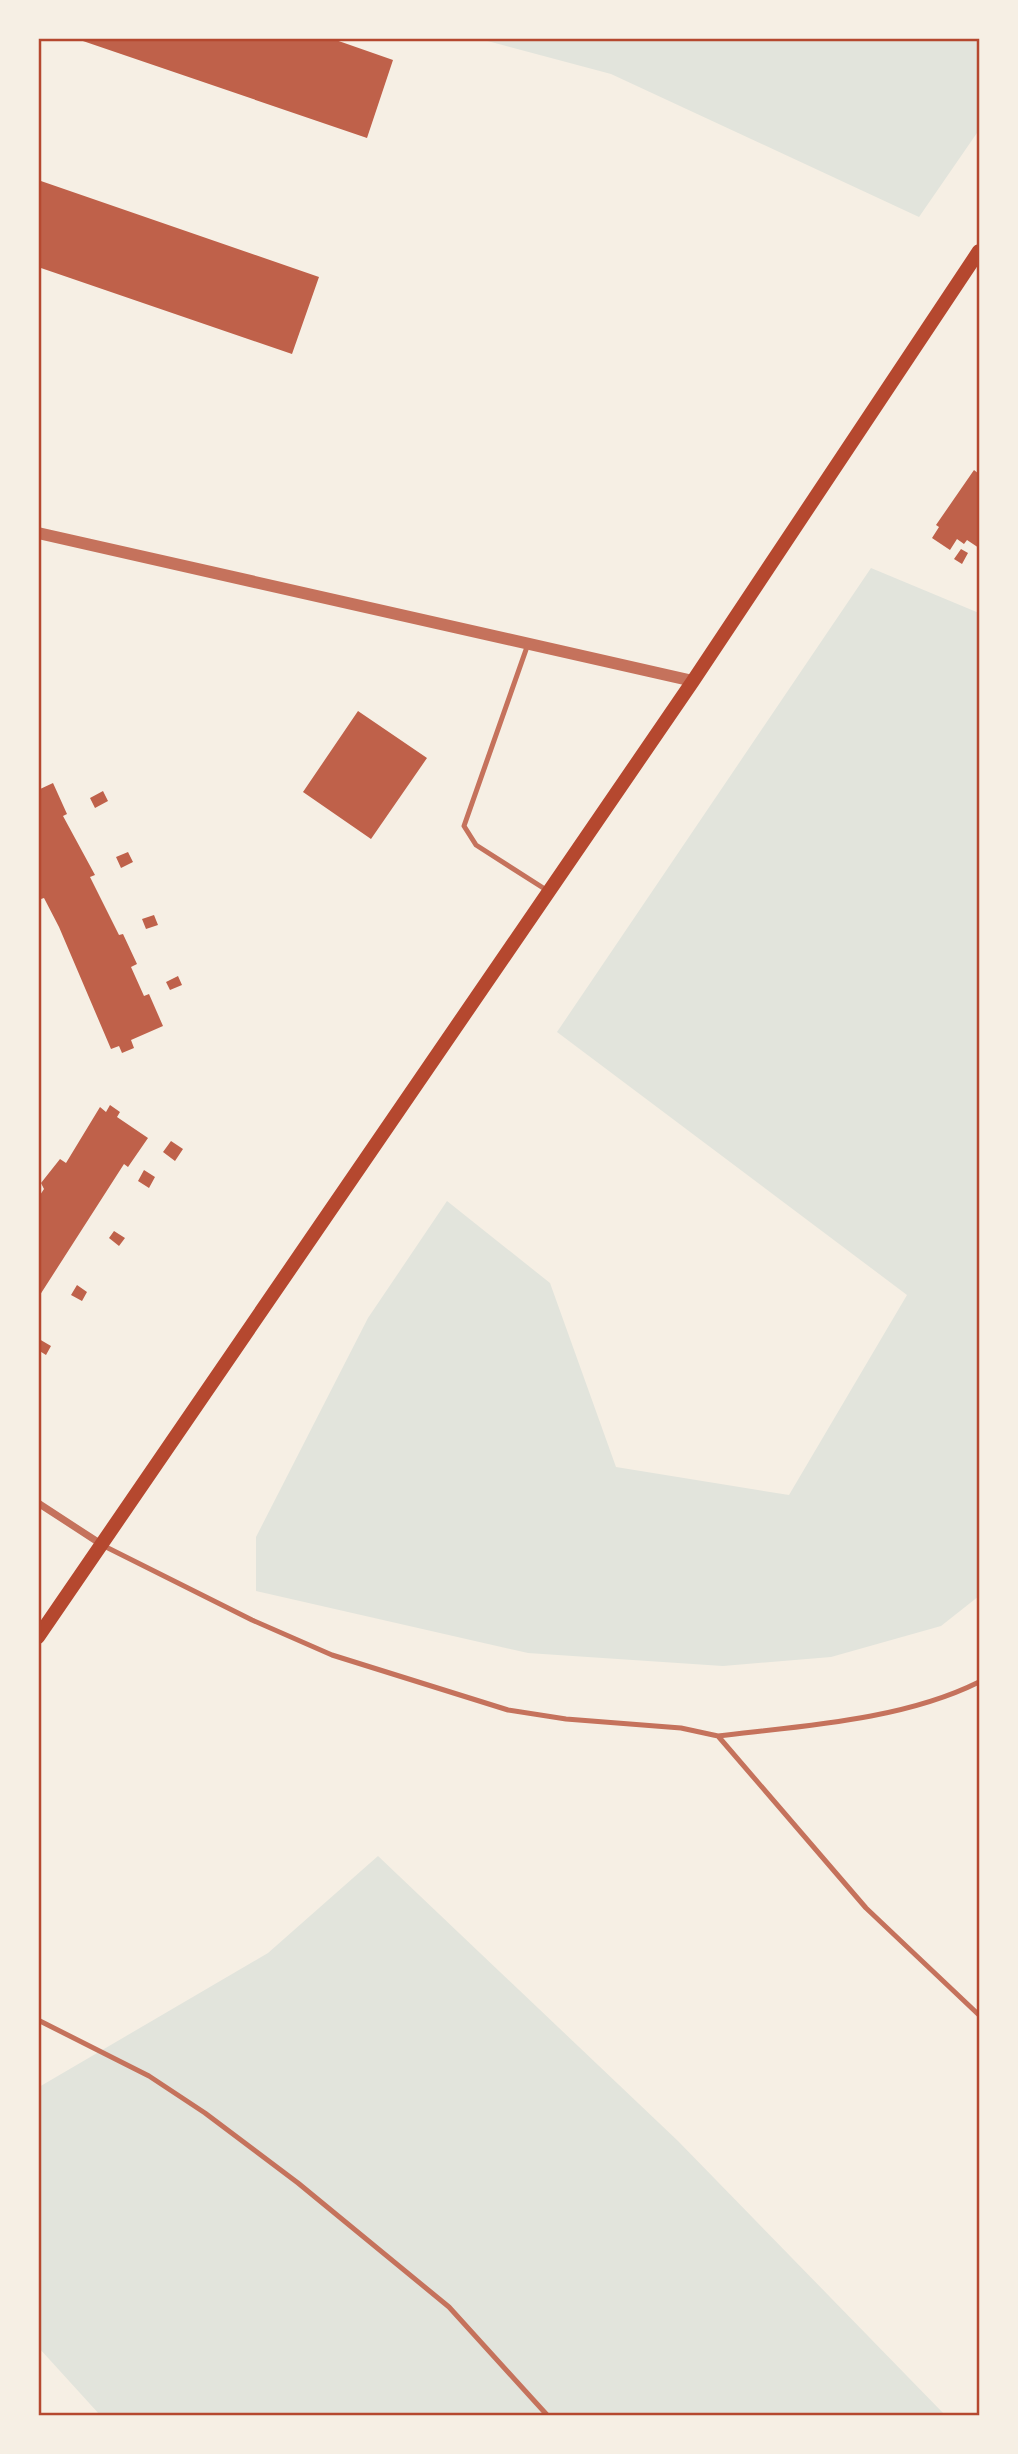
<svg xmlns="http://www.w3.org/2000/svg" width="1018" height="2454" viewBox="0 0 1018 2454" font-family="Commissioner,sans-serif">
<rect width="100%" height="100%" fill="#f6efe4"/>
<path fill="#e2e4dc" d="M480,39h499v91l-60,87 -308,-143z
M871,568l108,45v983l-38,30 -110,31 -108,9 -195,-13 -272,-62v-54l112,-219 79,-117 103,82 66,184 173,28 118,-200 -350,-263z
M378,1856l300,285 267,274h-845l-61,-67v-261l229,-134z"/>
<path fill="#bf614a" d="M330,38l63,22 -26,78 -290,-99z
M38,180l281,97 -27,77 -254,-87z
M974,470l5,4v74l-12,-8 -3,4 -7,-5 -7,11 -18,-12 7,-11 -3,-2z
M961,549l7,4 -6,11 -8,-5z
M358,711l69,47 -56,81 -68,-47z
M53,783l14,31 -4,2 32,59 -5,2 29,58 4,-1 14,30 -6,3 13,29 5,-2 14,32 -32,14 3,8 -12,5 -3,-7 -8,3 -52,-122 -15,-29 -3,1 -3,-5v-104z
M103,791l5,10 -13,7 -5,-10z
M128,852l5,10 -12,6 -5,-11z
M154,915l4,10 -12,4 -4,-10z
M178,976l4,9 -12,5 -4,-8z
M110,1105l10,7 -3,5 31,21 -20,29 -4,-3 -86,134v-100l6,-9 -3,-6 19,-24 6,4 34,-56 6,5z
M171,1141l12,8 -8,12 -12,-9z
M144,1170l11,7 -6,11 -11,-7z
M114,1231l11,7 -6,8 -10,-8z
M77,1285l10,7 -5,9 -11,-6z
M39,1339l12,7 -5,9 -8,-5z"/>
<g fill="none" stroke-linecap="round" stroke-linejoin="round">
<path stroke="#c5725c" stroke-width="5" d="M528,644l-64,182 12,19 72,46
M104,1546l148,74 80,35 176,55 58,9 115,9 37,8 148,172 113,107
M718,1736c84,-10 185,-16 261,-54
M38,2020l111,56 56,37 93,70 151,124 99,109"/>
<path stroke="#c5725c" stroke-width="7" d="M38,1503l63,41"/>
<path stroke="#c5725c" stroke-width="12" d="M38,533l655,148"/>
<path stroke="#b5482f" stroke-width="14" d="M38,1637l655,-956 286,-430"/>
</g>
<rect width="1018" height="2454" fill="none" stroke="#f6efe4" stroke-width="80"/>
<rect x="40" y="40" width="938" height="2374" fill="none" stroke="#b5482f" stroke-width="2.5"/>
</svg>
